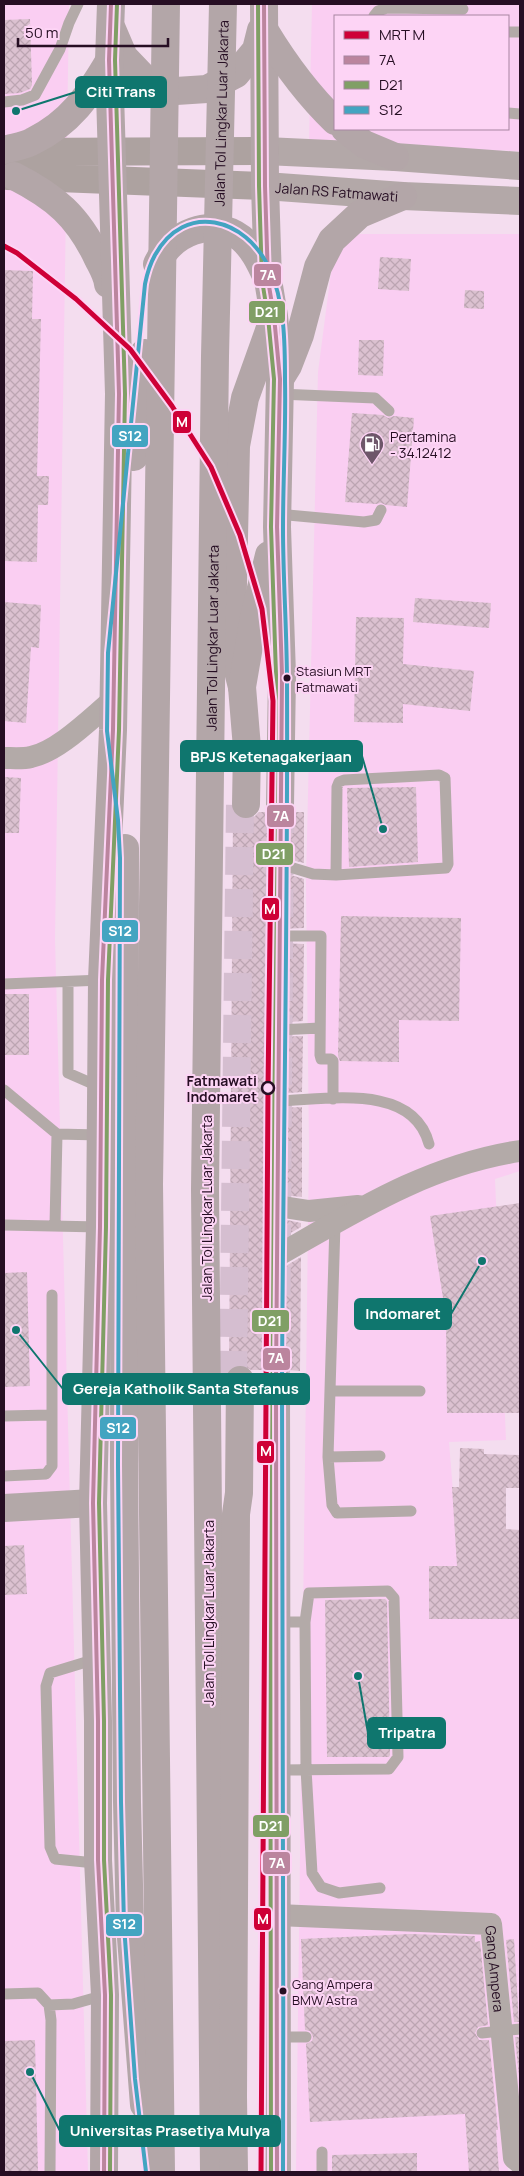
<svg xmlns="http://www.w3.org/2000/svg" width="524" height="2176" viewBox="0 0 524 2176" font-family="Manrope,sans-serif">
<defs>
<pattern id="building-cross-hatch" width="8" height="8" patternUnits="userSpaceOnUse" patternTransform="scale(1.25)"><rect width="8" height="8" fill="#dbc1d0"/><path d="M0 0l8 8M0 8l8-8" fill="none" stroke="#bca5b2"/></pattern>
</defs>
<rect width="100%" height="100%" fill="#f4ddef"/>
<path fill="#facef2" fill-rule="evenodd" d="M4,4h65l-14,935 33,1233h-84z
M312,4h208v148l-18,-2 -10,4 -183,-11zM335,16h173v113h-173z
M336,234h184v937l-25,8 11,261 -57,2 9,111 62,3v601l-13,2 1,13h-212l13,-1026 -3,-267 12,-507z"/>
<path fill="url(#building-cross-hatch)" d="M30,19l2,66 -2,4 -10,4 -16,1v-74z
M380,257l31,2 -2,32 -31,-2z
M4,270l29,1 -1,48h9l-4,157h12l-1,29h-10l-1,57 -33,-1z
M465,290l19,1v18l-20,-1z
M359,340h25l-1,36 -25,-1z
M352,413l31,2 5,3 6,-2 20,2 -7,89 -21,-2 -5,-2 -5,1 -31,-2z
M415,598l76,5 -2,25 -76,-6z
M4,602l37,3 -2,43 -8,-1 -5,76 -22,-2z
M356,617l48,1 -1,46 71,7 -4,40 -67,-7v19l-49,-1z
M4,777l17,1 -2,55h-15z
M416,787l2,75 -69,5 -2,-79z
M259,812h7l6,7 8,2 8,-3 6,-6h10v51l-25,-6 -4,2 -2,6 5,6 26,8v49l-25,1 -4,1 -3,6 1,4 6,3 25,1 -1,77 -26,2 -5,3 -1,4 1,4 6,3 25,-1 -1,56 -25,2 -5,3 -1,4 1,4 6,3 24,-1v90l-29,-3 -6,4 -3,6 1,7 4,5 32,7v4l-31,18 -6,10 2,8 10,6 8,-2 17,-10 -1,114 -11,-1 -5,-4 -8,-3 -7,2 -6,5h-12l-10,-6 -12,5 4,-556 5,5 8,2 8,-3z
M341,916l120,2 -2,103 -60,-1v42l-59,-1 -2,-5z
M4,994h25v61h-25z
M520,1203v210h-73l-1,-96 -16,-101z
M27,1272l3,114 -26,1v-114z
M460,1448l24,1v5l36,1v33h-14v41l14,1v89h-91v-53h28l-5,-79h7z
M24,1545l3,49 -23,1v-49z
M385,1599l2,2 3,154 -1,2h-62l-2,-157z
M410,1934l65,2v6l5,-1 8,84 -10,2 -3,6 4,7h10l9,90h-2l3,42h-30l-4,-58 -155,8 -4,-78 6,-3 1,-4 -3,-6 -5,-1 -4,-91z
M514,1939l5,83h-5l-8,-82z
M515,2037h5v50z
M35,2040l3,132h-34v-131z
M417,2153v19h-85v-17z"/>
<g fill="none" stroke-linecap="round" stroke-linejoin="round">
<path stroke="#d5bed0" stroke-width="28" stroke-dasharray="28 14" stroke-linecap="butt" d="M233,1379l7,-576
M276,1379l4,-574"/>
<path stroke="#b3aaa8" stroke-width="11" d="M374,16l4,-5 9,-3 76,1
M508,32h12
M4,102l18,-2 13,-5 25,-46 9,-26 9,-19
M508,113l12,1
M279,394l96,4 14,13
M277,514l87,8 12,-2 5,-10
M439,775l6,3 3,86 -2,4 -110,7 1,-88 2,-5 5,-2z
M280,864l33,10 23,1
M279,936h42l-1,119 1,4h10l2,2v38
M68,982v91l32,14
M4,984l98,-4
M278,1030l42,-2
M4,1090l53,44 43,1
M278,1101c48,-1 135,-19 151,43
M335,1224l-7,233 4,48 5,8 74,-2
M4,1225l96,2
M55,1225l2,-91
M331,1391h89
M4,1416l47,-1
M328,1457l52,-1
M4,1476l42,-2 6,-8v-171
M276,1622h29l1,147 6,104 9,14 18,6 41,-5
M96,1659l-46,14 -4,13 4,161 5,12 30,3 13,-2
M276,1770l113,-1 9,-12 -4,-159 -6,-7 -79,2 -4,29
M4,1994l34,-1 11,12 2,15 -1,152
M49,2005l24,-1 32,-9
M482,2033l38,-4
M276,2037h30
M322,2152v20"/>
<g stroke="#b3aaa8" stroke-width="22">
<path d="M4,758c8,0 19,1 27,-1 28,-6 60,-39 82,-57"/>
<path d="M277,1206l32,5 49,-5"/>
<path d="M277,1256c79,-45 151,-91 243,-105"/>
<path id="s1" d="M277,1915l214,9 23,234 6,5"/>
</g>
<g stroke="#b3a8a8" stroke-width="28">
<path d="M265,151l130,6 125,9"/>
<path id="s2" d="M265,186l138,10 117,5"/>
<path d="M4,1508l89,-5"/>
</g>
<path stroke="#ada2a0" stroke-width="28" d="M4,152l261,-1
M7,176l258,10"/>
<g stroke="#b3a6a8" stroke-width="28">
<path d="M264,4l1,182 3,94 6,36 6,63 -3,148 5,148 -2,130"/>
<path d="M112,29l12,28 22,23 30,11 31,-2 29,-15 20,-24 5,-20"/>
<path d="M265,31c20,33 42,63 70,90"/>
<path d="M345,129l19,15 31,13"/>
<path d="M4,150c9,-3 21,-4 29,-9 37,-18 56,-46 76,-80"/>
<path d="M14,176c41,21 64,40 84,83 4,8 9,16 10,25"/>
<path d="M157,264c15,-31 54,-48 84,-26 12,10 19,25 25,38"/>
<path d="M280,379l8,-13 12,-31 18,-68 14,-27 28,-26 43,-18"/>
<path d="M134,457l10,-104"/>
<path d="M242,687l-6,-24 -4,-34 4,-183 9,-48 26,-73"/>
<path d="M246,804l1,-56 -5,-61 12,-70 15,-62"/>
<path d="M125,848l-1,617 3,337 3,123 14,180"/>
<path d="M276,1379l1,793"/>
<path d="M104,2172l1,-177 -7,-135v-139l-5,-218 7,-276 2,-247 11,-250 6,-336 -10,-334 2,-56"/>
<path d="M161,2172l-12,-988 17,-1180"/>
<path id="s3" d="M214,2172l-9,-983 10,-833 8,-352"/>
<path d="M234,2172l-1,-75 3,-583 3,-21 1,-113"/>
</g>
<g stroke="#fdd4f5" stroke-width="8">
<path id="bus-1" d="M264,4l1,182 3,94 6,36 6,63 -3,148 5,148 -6,704 1,793
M104,2172l1,-177 -7,-135v-139l-5,-218 7,-276 2,-247 11,-250 6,-336 -10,-334 2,-56"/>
</g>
<g stroke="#fdd4f5" stroke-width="8">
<path id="bus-2" d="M258,4l1,182 3,94 6,37 6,62 -3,148 5,148 -6,704 1,793
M110,2172l1,-177 -7,-135v-139l-5,-218 7,-276 2,-247 11,-250 6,-336 -10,-334 2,-56"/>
</g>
<g stroke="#fdd4f5" stroke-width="8">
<path id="bus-3" d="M146,2172l-11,-93 -11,-154 -3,-123 -3,-337 2,-607 -2,-38 -11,-89 1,-78 37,-369c2,-10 5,-20 10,-29 30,-54 91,-37 114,13 16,33 16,77 16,113 1,49 -2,98 -2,147 0,52 4,104 4,157 1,234 -4,468 -5,701 0,262 2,524 1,786"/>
</g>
<use href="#bus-1" stroke="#bb859e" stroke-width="4"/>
<use href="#bus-2" stroke="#809f65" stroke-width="4"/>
<use href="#bus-3" stroke="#43a4c1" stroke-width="4"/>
<g stroke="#fdd4f5" stroke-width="9">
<path id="metro-1" d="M4,246l13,7 59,46 54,50 42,57 39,61 29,68 22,74 11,92 -5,387 -7,1084"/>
</g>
<use href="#metro-1" stroke="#ce0037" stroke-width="5"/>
</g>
<defs>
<g id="fuel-pin" transform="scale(1.25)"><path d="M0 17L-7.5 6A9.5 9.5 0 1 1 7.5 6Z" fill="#6e566a" stroke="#fdd4f5"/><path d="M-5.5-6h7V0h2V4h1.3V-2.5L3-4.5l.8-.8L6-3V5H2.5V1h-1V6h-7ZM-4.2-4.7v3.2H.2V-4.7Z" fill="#fff"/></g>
</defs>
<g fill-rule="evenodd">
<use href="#fuel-pin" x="372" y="444"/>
</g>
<g fill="#260e23" stroke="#fdd4f5" stroke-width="2">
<circle cx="287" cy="678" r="4.5"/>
<circle cx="283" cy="1991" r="4.5"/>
</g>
<circle fill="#fdd4f5" stroke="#260e23" stroke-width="2.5" cx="268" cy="1088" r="6"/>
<g text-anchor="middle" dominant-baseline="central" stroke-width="4" stroke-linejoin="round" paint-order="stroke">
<g font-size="13" fill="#260e23" stroke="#fdd4f5" text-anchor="start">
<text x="296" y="671">Stasiun MRT<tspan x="296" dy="16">Fatmawati</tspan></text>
<text x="292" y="1984">Gang Ampera<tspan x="292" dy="16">BMW Astra</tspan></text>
</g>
<g font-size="14" fill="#260e23" stroke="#fdd4f5">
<text stroke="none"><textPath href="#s3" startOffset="2059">Jalan Tol Lingkar Luar Jakarta</textPath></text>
<text stroke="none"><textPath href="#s2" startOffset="72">Jalan RS Fatmawati</textPath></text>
<text stroke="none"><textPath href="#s3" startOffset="1534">Jalan Tol Lingkar Luar Jakarta</textPath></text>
<text transform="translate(206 1208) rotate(-90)">Jalan Tol Lingkar Luar Jakarta</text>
<text transform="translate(208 1613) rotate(-90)">Jalan Tol Lingkar Luar Jakarta</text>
<text stroke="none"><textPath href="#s1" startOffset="259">Gang Ampera</textPath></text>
</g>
<g font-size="14" fill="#260e23" stroke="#fdd4f5" text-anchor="start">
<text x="390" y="436">Pertamina<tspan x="390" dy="16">- 34.12412</tspan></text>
</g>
<g font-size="14" font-weight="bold" fill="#260e23" stroke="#fdd4f5" text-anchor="end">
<text x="257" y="1080">Fatmawati<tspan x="257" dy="16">Indomaret</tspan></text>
</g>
</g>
<path fill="none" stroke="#0f766e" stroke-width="2" d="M16 111L76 92M383 829L362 756M482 1261L451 1314M16 1330L63 1389M358 1676L368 1733M30 2072L60 2131"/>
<g fill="#0f766e" stroke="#fdd4f5" stroke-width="2">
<circle cx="16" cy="111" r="5"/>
<circle cx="383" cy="829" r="5"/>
<circle cx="482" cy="1261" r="5"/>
<circle cx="16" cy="1330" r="5"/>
<circle cx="358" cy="1676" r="5"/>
<circle cx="30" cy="2072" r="5"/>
</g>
<g fill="#0f766e" stroke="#0f766e" stroke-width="2">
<rect x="76" y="77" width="90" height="30" rx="5"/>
<rect x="181" y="741" width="181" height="30" rx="5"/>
<rect x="355" y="1299" width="96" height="30" rx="5"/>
<rect x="63" y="1374" width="246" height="30" rx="5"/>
<rect x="368" y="1718" width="77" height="30" rx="5"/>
<rect x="60" y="2116" width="220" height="30" rx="5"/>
</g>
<g font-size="15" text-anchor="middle" font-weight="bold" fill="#fff">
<text x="121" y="97">Citi Trans</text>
<text x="271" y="762">BPJS Ketenagakerjaan</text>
<text x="403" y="1319">Indomaret</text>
<text x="186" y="1394">Gereja Katholik Santa Stefanus</text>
<text x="407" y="1738">Tripatra</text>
<text x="170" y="2136">Universitas Prasetiya Mulya</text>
</g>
<g stroke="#fdd4f5" stroke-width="2">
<rect x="253" y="263" width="29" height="24" rx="5" fill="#bb859e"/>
<rect x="248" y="300" width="38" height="24" rx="5" fill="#809f65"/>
<rect x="172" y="410" width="20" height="24" rx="5" fill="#ce0037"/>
<rect x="111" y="424" width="38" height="24" rx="5" fill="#43a4c1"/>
<rect x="266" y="804" width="29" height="24" rx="5" fill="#bb859e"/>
<rect x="255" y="842" width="39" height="24" rx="5" fill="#809f65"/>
<rect x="261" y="897" width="19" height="24" rx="5" fill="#ce0037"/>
<rect x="101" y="919" width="38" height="24" rx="5" fill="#43a4c1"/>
<rect x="251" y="1309" width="39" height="24" rx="5" fill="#809f65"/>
<rect x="262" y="1347" width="29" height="24" rx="5" fill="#bb859e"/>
<rect x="99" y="1416" width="38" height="24" rx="5" fill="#43a4c1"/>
<rect x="256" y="1440" width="19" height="24" rx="5" fill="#ce0037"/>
<rect x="252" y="1814" width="38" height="24" rx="5" fill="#809f65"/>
<rect x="262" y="1851" width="29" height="24" rx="5" fill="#bb859e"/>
<rect x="253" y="1907" width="19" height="24" rx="5" fill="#ce0037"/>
<rect x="105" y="1913" width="38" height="24" rx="5" fill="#43a4c1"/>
</g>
<g font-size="14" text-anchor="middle" font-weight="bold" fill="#fff">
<text x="268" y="280">7A</text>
<text x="267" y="317">D21</text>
<text x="182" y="427">M</text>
<text x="130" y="441">S12</text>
<text x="281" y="821">7A</text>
<text x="274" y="859">D21</text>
<text x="270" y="914">M</text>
<text x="120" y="936">S12</text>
<text x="270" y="1326">D21</text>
<text x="276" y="1363">7A</text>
<text x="118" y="1433">S12</text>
<text x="266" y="1456">M</text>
<text x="271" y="1831">D21</text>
<text x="277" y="1868">7A</text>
<text x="263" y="1924">M</text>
<text x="124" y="1929">S12</text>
</g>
<rect width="524" height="2176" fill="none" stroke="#260e23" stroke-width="10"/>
<rect x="334" y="15" width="175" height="115" fill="#fdd4f5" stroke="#a785a1"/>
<rect x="344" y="31" width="25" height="8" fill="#ce0037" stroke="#a785a1"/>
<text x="379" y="40" font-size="15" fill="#260e23">MRT M</text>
<rect x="344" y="56" width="25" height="8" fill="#bb859e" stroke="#a785a1"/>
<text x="379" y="65" font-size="15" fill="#260e23">7A</text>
<rect x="344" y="81" width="25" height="8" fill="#809f65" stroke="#a785a1"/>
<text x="379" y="90" font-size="15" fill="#260e23">D21</text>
<rect x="344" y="106" width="25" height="8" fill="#43a4c1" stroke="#a785a1"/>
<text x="379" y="115" font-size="15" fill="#260e23">S12</text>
<path d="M18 38v8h150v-8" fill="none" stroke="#260e23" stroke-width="2.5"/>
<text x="25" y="38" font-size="15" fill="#260e23" stroke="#fdd4f5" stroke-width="4" paint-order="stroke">50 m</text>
</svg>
